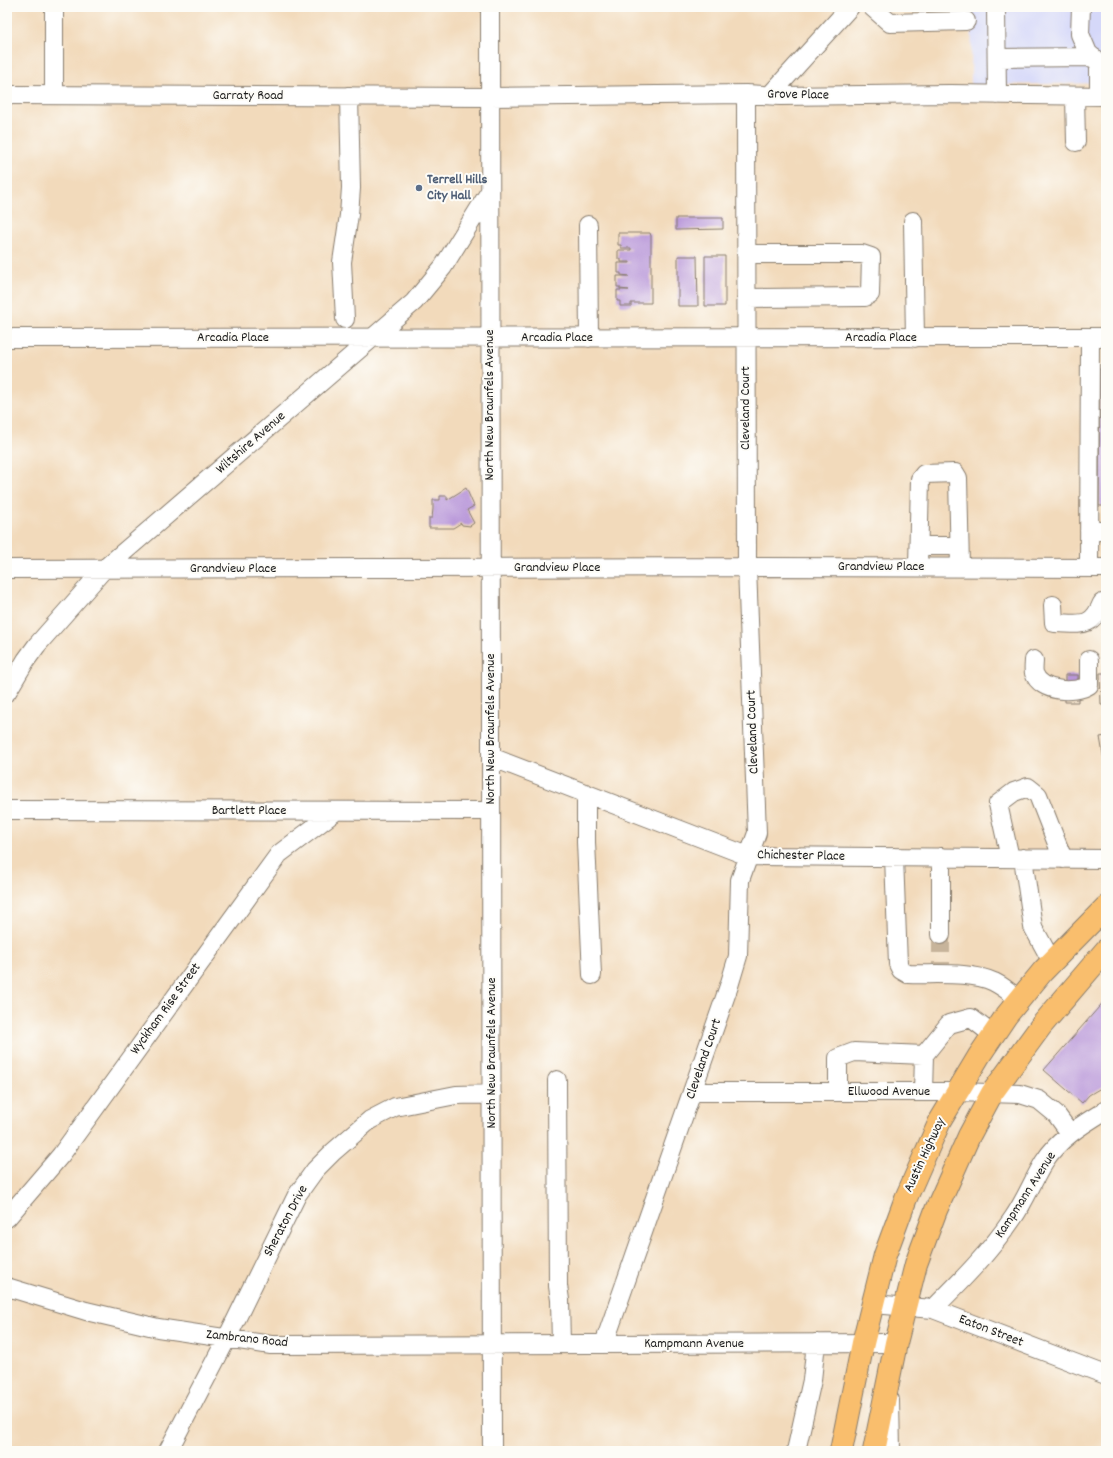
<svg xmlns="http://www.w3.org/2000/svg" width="1113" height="1458" viewBox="0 0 1113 1458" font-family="Dekko,sans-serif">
<rect width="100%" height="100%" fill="#fdfcf7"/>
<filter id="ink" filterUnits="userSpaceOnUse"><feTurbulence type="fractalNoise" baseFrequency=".025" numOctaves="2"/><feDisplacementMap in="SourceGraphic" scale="8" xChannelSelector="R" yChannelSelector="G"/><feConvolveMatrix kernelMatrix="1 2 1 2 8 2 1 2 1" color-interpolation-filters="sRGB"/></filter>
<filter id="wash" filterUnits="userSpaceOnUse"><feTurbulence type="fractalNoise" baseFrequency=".012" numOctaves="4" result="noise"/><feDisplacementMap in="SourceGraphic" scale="16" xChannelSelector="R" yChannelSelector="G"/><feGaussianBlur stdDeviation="0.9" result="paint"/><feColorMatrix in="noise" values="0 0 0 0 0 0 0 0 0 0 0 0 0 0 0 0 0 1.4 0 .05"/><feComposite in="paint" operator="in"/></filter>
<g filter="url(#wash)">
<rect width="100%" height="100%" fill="#f2dabb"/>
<path fill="#d5d8f9" d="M972,7h134v76l-135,2z"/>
<g id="blocks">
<path fill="#b896d9" d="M676,218h47v11l-47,1z
M618,233h32l1,3v67h-20v3h-11v-5h-3v-11h12l-9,-1v-2h-3v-11h12l-8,-1v-2h-3v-10h12v-1h-9v-3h-3v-9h13v-2h-10v-3h-3z
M678,256h19l1,50h-20z
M705,256h20v50h-20z
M1100,369h6v137h-7z
M466,488l8,18 -7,4 7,13 -4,3 -8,-1 -1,-2 -8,5h-24v-10h3l1,-9v-9h7v-4h7v4z
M1100,673h6v32h-5z
M1065,675h13v27h-13z
M1106,736v30h-1l-5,-29z
M1106,999v86l-17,10 -7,8 -38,-33z"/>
</g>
</g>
<g filter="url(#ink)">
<use href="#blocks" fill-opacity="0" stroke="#877b6c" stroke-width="1"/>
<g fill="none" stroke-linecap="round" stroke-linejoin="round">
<path stroke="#c7b49b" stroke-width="18" stroke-dasharray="18 9" stroke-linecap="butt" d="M941,935v29"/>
<g stroke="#877b6c" stroke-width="20">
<path id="minor" d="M490,7l2,1444
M872,7l18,16 76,-2
M996,7l1,88
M1081,7l-1,27 8,19 7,6 4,5v32
M997,58l96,-1
M771,94l79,-87
M7,95l483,2 256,-3 34,2 170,-2 156,2
M54,95v-88
M1075,96l1,46
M913,221l2,117
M588,225l1,113
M746,254h116l9,3 -1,37 -5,3 -119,1
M345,319l-3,-57 7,-47 2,-27 -2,-92
M7,338l1099,-1
M1089,531h17
M919,546h40
M918,567l2,-88 4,-5 31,-1 3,5 2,89
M1089,568l1,-231
M7,569l740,-2 359,1
M1053,605l1,18c25,0 37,7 48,-20
M1034,660c0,4 -1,9 0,13 6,19 41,21 55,12v-25
M7,692l19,-32 11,-15 67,-76 310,-267 29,-35 47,-76
M491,757l257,99 358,3
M586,793v49l6,133
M7,810l484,1
M894,857l4,107 3,6 7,4c25,1 63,-3 86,8 9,4 17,12 26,17
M941,857v78
M1010,858l-12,-54 16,-12 14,-5 10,8 25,64
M1023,858l10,69 19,35
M557,1080l1,206 2,14 1,44
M692,1092h265l63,2 19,6 17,14 14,19
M838,1092v-34l16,-6 70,3
M923,1092l1,-37 25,-31 22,-6 22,17
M7,1218l54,-63 218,-301 57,-43
M7,1287l79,24 72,17 113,17 625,-2
M873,1304l60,5 173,66
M933,1309c29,-29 57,-57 80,-91 12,-17 20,-38 31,-56 14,-23 39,-38 62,-52
M604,1344l125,-358 9,-30 2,-76 17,-47 -10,-266 -1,-473
M890,1400l1,51
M168,1451l59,-113 70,-143 18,-25 18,-18 37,-32 25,-13 61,-12 36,-1
M796,1451l16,-71 4,-37"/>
</g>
<g stroke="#877b6c" stroke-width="24">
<path id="major" d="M841,1451l22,-108 22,-88 21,-57 34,-77 39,-65 27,-40 37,-45 63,-64
M874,1451l22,-108 20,-79 20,-54 33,-74 23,-43 49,-67 65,-76"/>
</g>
<use href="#minor" stroke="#fff" stroke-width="18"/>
<use href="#major" stroke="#f9be6d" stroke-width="22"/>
</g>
</g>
<circle fill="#5c6f8a" stroke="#fdfcf7" stroke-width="1.5" cx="419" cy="188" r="4"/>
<g text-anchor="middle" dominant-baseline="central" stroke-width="4" stroke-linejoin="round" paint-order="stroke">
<g font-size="14" fill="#1c1c1c" stroke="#fdfcf7">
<text transform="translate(798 95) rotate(1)">Grove Place</text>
<text x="248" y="96">Garraty Road</text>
<text x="233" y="338">Arcadia Place</text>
<text x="557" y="338">Arcadia Place</text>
<text x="881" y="338">Arcadia Place</text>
<text transform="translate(490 405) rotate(-90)">North New Braunfels Avenue</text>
<text transform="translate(746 408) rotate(-90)">Cleveland Court</text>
<text transform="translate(251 443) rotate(-41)">Wiltshire Avenue</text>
<text x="881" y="567">Grandview Place</text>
<text x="557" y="568">Grandview Place</text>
<text x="233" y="569">Grandview Place</text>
<text transform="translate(491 729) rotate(-90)">North New Braunfels Avenue</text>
<text transform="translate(753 732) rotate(-92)">Cleveland Court</text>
<text x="249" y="811">Bartlett Place</text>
<text transform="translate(801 856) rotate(1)">Chichester Place</text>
<text transform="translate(166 1009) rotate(-54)">Wyckham Rise Street</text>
<text transform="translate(492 1053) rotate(-90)">North New Braunfels Avenue</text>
<text transform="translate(704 1059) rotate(-71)">Cleveland Court</text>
<text x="889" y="1092">Ellwood Avenue</text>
<text transform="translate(925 1155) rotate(-65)">Austin Highway</text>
<text transform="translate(1026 1195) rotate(-57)">Kampmann Avenue</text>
<text transform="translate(286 1221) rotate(-62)">Sheraton Drive</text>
<text transform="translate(991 1331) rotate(21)">Eaton Street</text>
<text transform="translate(247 1339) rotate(6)">Zambrano Road</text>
<text x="694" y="1344">Kampmann Avenue</text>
</g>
<g font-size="14" font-weight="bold" fill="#4e5e75" stroke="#fdfcf7" text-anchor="start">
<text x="427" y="180">Terrell Hills<tspan x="427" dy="16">City Hall</tspan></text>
</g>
</g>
<rect width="1113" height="1458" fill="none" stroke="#fdfcf7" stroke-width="24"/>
</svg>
